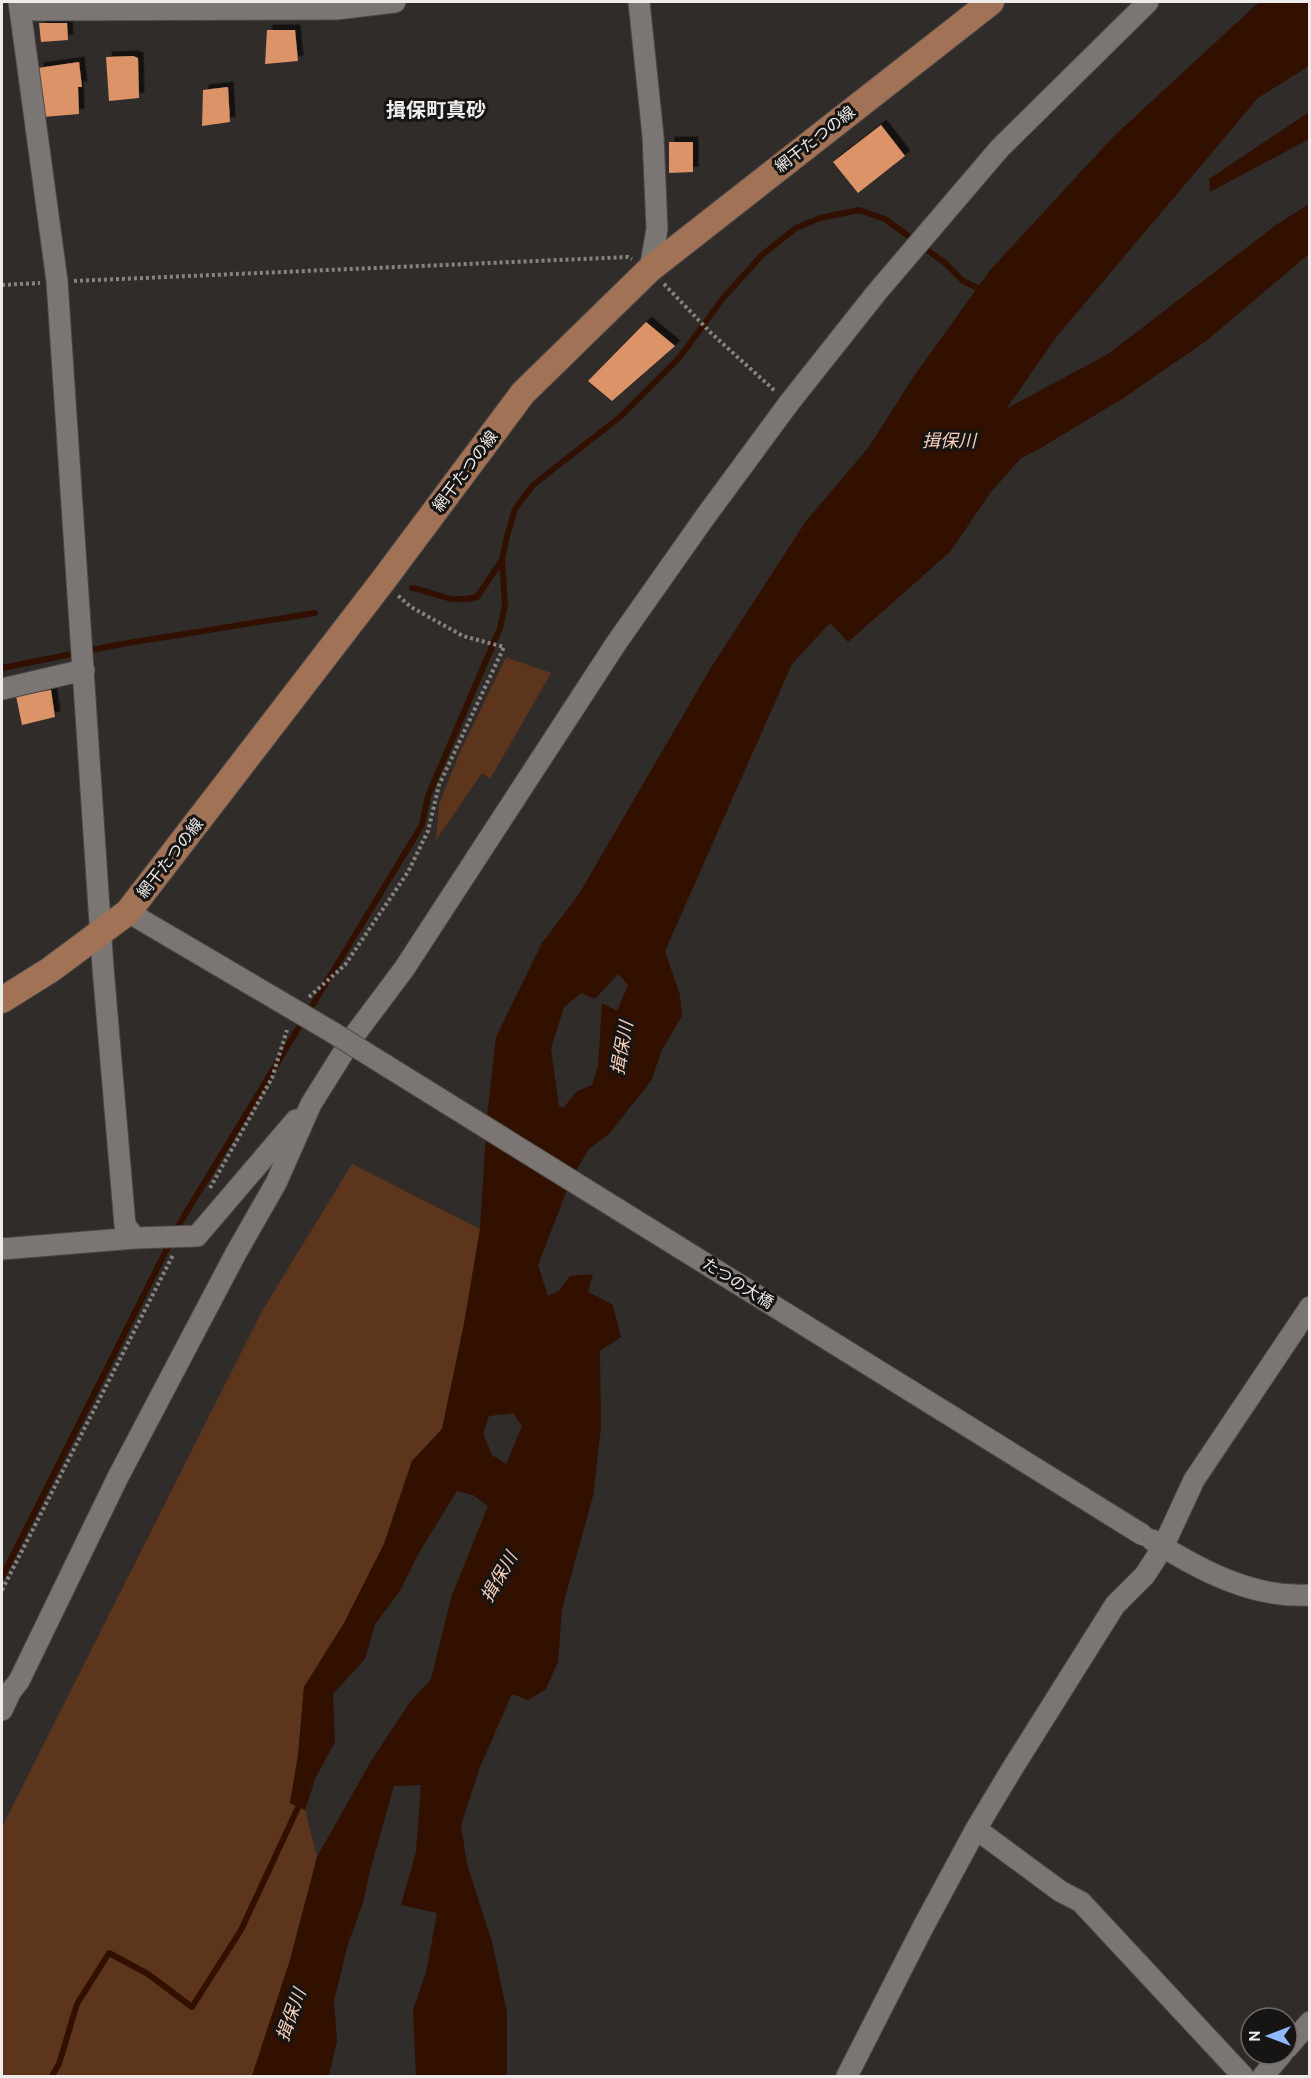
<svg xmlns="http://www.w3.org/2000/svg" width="1311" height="2078" viewBox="0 0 1311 2078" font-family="Cabin,'Noto Sans JP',sans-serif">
<defs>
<filter id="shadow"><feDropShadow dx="5.5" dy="-5.5" stdDeviation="0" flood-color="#0009"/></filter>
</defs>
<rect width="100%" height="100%" fill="#302c2a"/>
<path fill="#5d351c" d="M506,657l45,16 -61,106 -8,-6 -46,67 3,-36 21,-52z
M352,1164l128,65 -16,95 -22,105 -30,32 -28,83 -40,79 -40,64 -6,68 -8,48 15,7 12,47 -27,103 -38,116h-16l-5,-2 -4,2h-225v-249l260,-516z"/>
<path fill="#321000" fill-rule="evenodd" d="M1259,2h50v64l-51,32 -200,237 -52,74 102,-55 168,-129 33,-21v50l-103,87 -84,58 -83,50 -18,9 -30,34 -41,60 -102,90 -18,-19 -38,41 -127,287 15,44 2,21 -20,34 -11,31 -42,53 -20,15 -17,28 -34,88 10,31 11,-5 11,-15 23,-2 -5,18 25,13 8,32 -21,14 1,77 -8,68 -31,113 -4,53 -12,27 -18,11 -16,-6 -32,73 -19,58 6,39 25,78 15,71v63h-91l-3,-67 13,-36 11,-60 -36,-8 15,-53 5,-67 -27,1 -23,81 -8,36 -15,41 -14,57 3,40 -8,35h-77l38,-116 27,-103 54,-96 39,-59 21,-23 20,-81 37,-92 -15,-11 -16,-4 -37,60 -20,40 -25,33 -10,35 -32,35 2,48 -19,35 -11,33 -15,-7 8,-48 6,-68 40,-64 40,-79 28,-83 30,-32 22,-105 16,-95 7,-112 9,-80 46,-94 37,-49 131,-225 96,-148 62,-73 48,-75 75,-104 122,-132zM618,974l10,11 -11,26 -15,-8 -4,63 -6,19 -15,6 -13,16h-5l-8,-58 13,-42 17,-14 14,6zM513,1413l9,13 -16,38 -14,-9 -9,-22 6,-17z
M1309,112v27l-99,53 -1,-13z"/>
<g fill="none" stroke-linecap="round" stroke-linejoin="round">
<path stroke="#321000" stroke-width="6" d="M412,588c27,5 36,16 65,9l25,-37 5,-24 8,-27 18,-24 87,-68 59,-59 45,-61 38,-42 34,-27 24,-10 39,-8 26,9 60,44 18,18 21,10
M2,668l120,-24 193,-31
M2,1577l179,-356 241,-396 6,-29 72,-168 5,-22 -3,-46
M52,2076l7,-12 18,-60 32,-51 39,21 44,33 49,-77 60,-129"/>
</g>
<path fill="#dd9368" filter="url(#shadow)" d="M39,23h28l1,17 -27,2z
M267,30h28l3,31 -33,3z
M133,56l5,2 1,40 -30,3 -3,-44z
M79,62l3,25h-4l1,27 -36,3 -5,-49z
M228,87l2,35 -28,4 1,-36z
M881,125l24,31 -47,37 -25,-31z
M669,142h24v30l-24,1z
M646,322l29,24 -63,55 -24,-20z
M51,690l4,27 -33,8 -6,-29z"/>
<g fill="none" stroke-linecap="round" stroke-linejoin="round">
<g stroke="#4b4846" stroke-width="23">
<path id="minor" d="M19,2l38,279 46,687 22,257 10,13
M22,2l13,8 301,-1 59,-7
M639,2l14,134 4,93 -7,40
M2,689l82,-19
M128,912l204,120
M2,1249l133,-11 62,-2 99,-116
M1152,1540c46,29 101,59 158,55
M2,1710l9,-19 8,-10 99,-204 118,-224 40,-70 35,-79 42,-67 51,-68 213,-327 88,-125 84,-114 88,-111 123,-144 148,-146
M976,1829l84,62 21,11 162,174
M1287,2048l23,-26
M847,2076l75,-147 54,-100 36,-60 103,-164 30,-30 18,-28 31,-67 116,-173
M1263,2076l19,-22"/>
</g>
<g stroke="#4b4846" stroke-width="28">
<path id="major" d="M2,1000l48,-30 78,-58 254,-330 141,-189 127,-124 341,-267"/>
</g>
<path stroke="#868381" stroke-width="4" stroke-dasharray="3 3" stroke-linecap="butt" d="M74,281l554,-24 4,2
M664,284l47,49 64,58
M2,285l38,-2
M309,997l36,-32 63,-93 20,-41 11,-46 65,-138 -41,-11 -52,-29 -15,-13
M210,1188l62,-110 15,-48
M2,1590l171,-335"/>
<use href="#minor" stroke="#7b7673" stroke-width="21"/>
<use href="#major" stroke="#a27256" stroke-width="26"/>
<g stroke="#4b4846" stroke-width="23" stroke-linecap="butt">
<path id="minor-bridge" d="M332,1032l811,503"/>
</g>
<use href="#minor-bridge" stroke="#7b7673" stroke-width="21"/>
</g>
<g text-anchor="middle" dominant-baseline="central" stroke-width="6" stroke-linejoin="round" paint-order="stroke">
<g font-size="16" fill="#eeecea" stroke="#171514">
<text transform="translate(815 139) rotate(-38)">網干たつの線</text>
<text transform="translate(465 471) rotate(-53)">網干たつの線</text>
<text transform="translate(170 858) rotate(-52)">網干たつの線</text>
<text transform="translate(738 1283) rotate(32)">たつの大橋</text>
</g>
<g font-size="18" font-style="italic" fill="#f8d0ba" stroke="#171514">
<text x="949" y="441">揖保川</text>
<text transform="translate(622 1048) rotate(-80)">揖保川</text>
<text transform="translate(499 1577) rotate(-60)">揖保川</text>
<text transform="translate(291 2015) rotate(-70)">揖保川</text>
</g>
<g font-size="20" font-weight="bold" fill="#eeecea" stroke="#171514">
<text x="436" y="110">揖保町真砂</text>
</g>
</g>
<rect width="1311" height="2078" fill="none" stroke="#eeecea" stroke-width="6"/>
<g transform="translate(1269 2036) rotate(270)"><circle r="28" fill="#171514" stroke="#6d6b6a" stroke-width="1.5"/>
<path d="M0-4.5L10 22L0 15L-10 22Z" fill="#90b8fd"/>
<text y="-9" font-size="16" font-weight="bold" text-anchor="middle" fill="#eeecea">N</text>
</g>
</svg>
